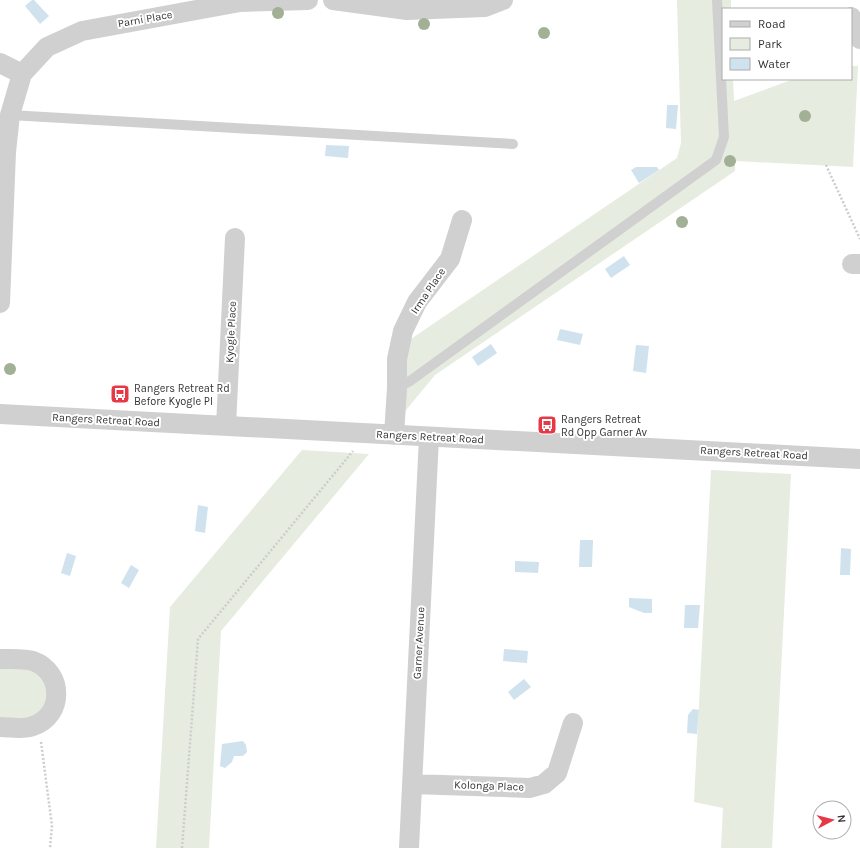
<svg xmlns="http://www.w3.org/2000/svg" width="860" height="848" viewBox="0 0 860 848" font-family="Karla,sans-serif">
<rect width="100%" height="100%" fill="#fff"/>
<path fill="#e6ecdf" d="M677,0h54v9h-8v70h10l1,22 60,-22h57v-13h7l-5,101 -118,-6v10l-300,204 -38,46 11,-80 269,-183 4,-15z
M302,450l67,4 -148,177 -12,217h-53l14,-241z
M711,470l80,4 -19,374h-51l2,-40 -29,-6z
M0,664l38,7 11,15 -2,18 -11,11 -14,7 -22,-2z"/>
<path fill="#cfe2ee" d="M32,0h2l15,16 -9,8 -15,-18z
M667,105h11l-2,24 -10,-1z
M326,145l23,1 -1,12 -23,-2z
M636,167h21l2,3 -20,13 -8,-13z
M624,256l6,9 -19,13 -6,-9z
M560,329l23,5 -3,11 -23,-5z
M491,344l6,9 -19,13 -6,-9z
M636,345l13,1 -3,27 -13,-2z
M198,505l10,2 -3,26 -10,-2z
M580,540h13l-1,27h-13z
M841,548l10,1 -1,26h-10z
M67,553l9,3 -6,20 -9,-3z
M515,561l24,1 -1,11 -23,-1z
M131,565l8,5 -10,18 -8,-5z
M629,598l23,1v14h-8l-15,-6z
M685,605h15l-2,23h-14z
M504,649l24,2 -1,12 -24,-2z
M524,679l7,8 -17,13 -6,-8z
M693,709l6,1 -2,24 -10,-1 1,-18z
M243,741l3,4 1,7 -4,4h-9l-2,6 -7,6 -5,-2 2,-22z"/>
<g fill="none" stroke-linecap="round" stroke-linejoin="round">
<path stroke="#cdcdcd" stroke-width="2.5" stroke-dasharray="2 2" stroke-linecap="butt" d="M826,165l34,74
M41,742l11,84 -2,22
M182,848l16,-209 155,-188"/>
<path stroke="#d0d0d0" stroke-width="10" d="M10,115l503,29
M397,388l13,-7 306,-221 8,-23 -7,-137"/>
<path stroke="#d0d0d0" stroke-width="20" d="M333,0l74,10 78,-3 18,-7
M851,17l4,18 5,4
M0,63l22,11
M852,264h8
M0,303l6,-151 4,-37 12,-41 25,-27 35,-16 158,-29 68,-2
M0,414l860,45
M226,426l9,-188
M394,435l3,-47v-29l6,-28 14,-29 33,-43 12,-39
M0,659c10,0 24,-1 33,2 31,11 31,55 0,65 -10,4 -22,1 -33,1
M412,784l118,4 14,-4 13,-11 16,-50
M409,848l20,-411"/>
</g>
<g fill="#a2b095">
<circle cx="278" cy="13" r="6"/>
<circle cx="424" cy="24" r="6"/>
<circle cx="544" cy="33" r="6"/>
<circle cx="805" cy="116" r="6"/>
<circle cx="730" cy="161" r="6"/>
<circle cx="682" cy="222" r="6"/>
<circle cx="10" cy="369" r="6"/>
</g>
<defs>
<g id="bus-square" transform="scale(1)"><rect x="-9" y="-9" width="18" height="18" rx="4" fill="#e63946" stroke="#fff"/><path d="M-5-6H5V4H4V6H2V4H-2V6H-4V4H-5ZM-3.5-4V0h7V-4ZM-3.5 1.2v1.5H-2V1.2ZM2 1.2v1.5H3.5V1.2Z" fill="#fff"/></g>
</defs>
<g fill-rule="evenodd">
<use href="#bus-square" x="120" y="394"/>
<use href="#bus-square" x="547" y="425"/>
</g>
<g text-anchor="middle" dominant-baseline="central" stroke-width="4" stroke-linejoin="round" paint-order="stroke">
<g font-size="11" fill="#333" stroke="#fff">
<text transform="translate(145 19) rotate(-10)">Parni Place</text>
<text transform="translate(428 291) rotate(-56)">Irma Place</text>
<text transform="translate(231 332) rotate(-87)">Kyogle Place</text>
<text transform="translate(106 420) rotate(3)">Rangers Retreat Road</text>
<text transform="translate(430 437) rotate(3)">Rangers Retreat Road</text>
<text transform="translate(754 453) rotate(3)">Rangers Retreat Road</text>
<text transform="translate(419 643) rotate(-87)">Garner Avenue</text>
<text transform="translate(489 786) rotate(2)">Kolonga Place</text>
</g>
<g font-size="11" fill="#333" stroke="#fff" text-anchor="start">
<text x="134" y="388">Rangers Retreat Rd<tspan x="134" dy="13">Before Kyogle Pl</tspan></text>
<text x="561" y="419">Rangers Retreat<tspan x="561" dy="13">Rd Opp Garner Av</tspan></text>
</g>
</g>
<rect x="722" y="8" width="130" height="72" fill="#ffffff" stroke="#adadad"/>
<rect x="730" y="21" width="20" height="6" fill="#d0d0d0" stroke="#adadad"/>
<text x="758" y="28" font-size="12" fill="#333333">Road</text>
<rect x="730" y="38" width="20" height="12" fill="#e6ecdf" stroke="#adadad"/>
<text x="758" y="48" font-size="12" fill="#333333">Park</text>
<rect x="730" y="58" width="20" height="12" fill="#cfe2ee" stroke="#adadad"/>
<text x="758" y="68" font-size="12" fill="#333333">Water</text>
<g transform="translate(832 820) rotate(83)"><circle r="19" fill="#ffffff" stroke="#adadad"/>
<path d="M0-3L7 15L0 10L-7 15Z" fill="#e63946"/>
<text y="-6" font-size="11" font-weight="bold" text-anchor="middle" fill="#333333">N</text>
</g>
</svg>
